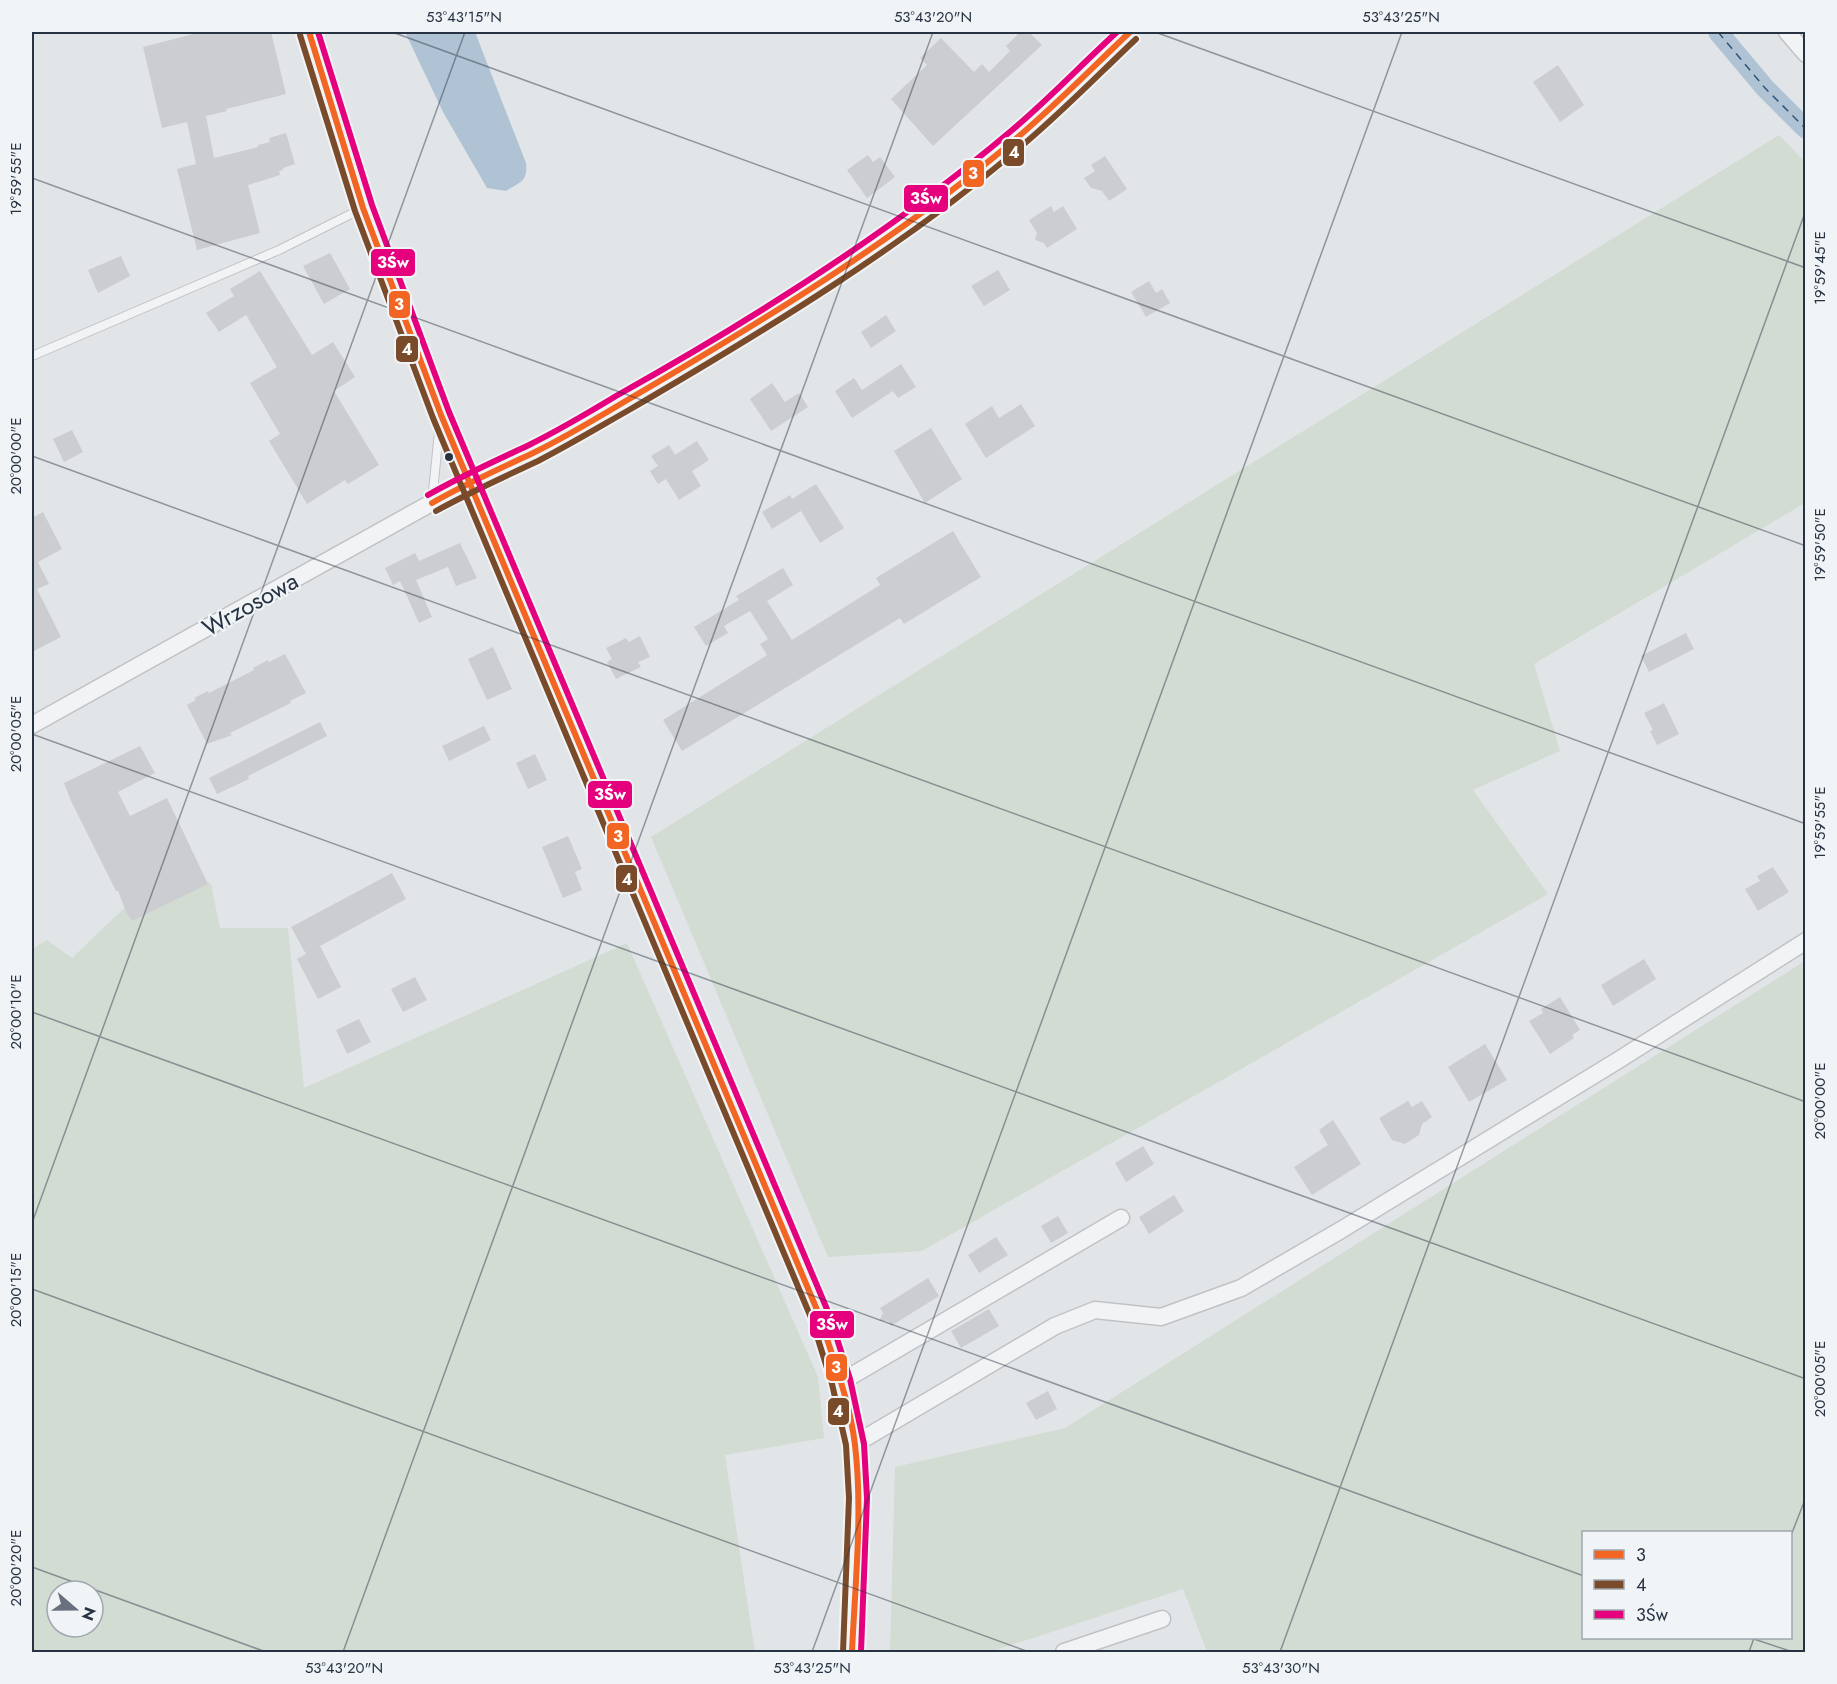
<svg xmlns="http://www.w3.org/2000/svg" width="1837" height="1684" viewBox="0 0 1837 1684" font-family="Jost,sans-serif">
<rect width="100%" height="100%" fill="#e2e5e8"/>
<path fill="#d3dcd3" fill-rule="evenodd" d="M1779,135l26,27v341l-271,161 26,87 -87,39 75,104 -626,357 -94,6 -177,-420z
M171,863l40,21 9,44h68l16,160 323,-145 191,434 6,61 -99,17 30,197h-723v-703l15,-9 25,18zM57,1591h36v36h-36z
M1805,961v691h-598l-24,-63 -193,63h-100l5,-185 170,-39zM1584,1532h206v106h-206z"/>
<path fill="#afc3d5" d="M405,32h70l51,131c2,19 -6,19 -20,28l-19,-3 -44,-76z"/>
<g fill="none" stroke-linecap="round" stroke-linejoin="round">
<path stroke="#afc3d5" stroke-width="20" d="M1718,32l47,56 41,41"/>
<path stroke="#2e557a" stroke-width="1.5" stroke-dasharray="8 6" stroke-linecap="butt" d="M1718,32l47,56 41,41"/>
</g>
<path fill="#cbcdd0" d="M201,32h70l15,62 -60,15 1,2 -21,5 8,42 44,-11v-2l12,-3 -1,-4 17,-5 9,31 -12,4v2l-4,1 1,4 -32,10 12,48 -63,17 -20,-81 19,-5 -9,-42 -25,6 -19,-81z
M1020,32h9l13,13 -109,101 -42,-47 36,-34 -7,-7 21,-20 33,34 8,-8 7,8 21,-21 -4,-5z
M1558,65l26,40 -24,17 -27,-40z
M868,155l5,7 7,-5 15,20 -28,21 -20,-28z
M1105,156l22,33 -18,12 -7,-10 -11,-3 -7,-10 11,-7 -4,-6z
M1051,206l3,6 9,-6 14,23 -30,19 -3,-5 -9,-3 2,-7 -8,-13z
M330,253l20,36 -26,15 -21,-38z
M121,256l9,20 -32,17 -10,-23z
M998,270l12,20 -26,16 -13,-20z
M260,271l52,84 21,-13 22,35 -21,14 45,74 -31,19 -3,-4 -38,24 -38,-63 11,-7 -30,-51 27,-16 -31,-52 -27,17 -13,-19 28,-17 -4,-7z
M1149,281l7,12 6,-4 8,14 -24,14 -15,-25z
M886,315l10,16 -25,17 -10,-16z
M901,364l15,23 -18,11 -5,-7 -41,27 -17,-27 19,-13 8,12z
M772,383l13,19 14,-9 9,14 -37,24 -21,-32z
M1021,404l14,22 -49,32 -21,-34 27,-18 7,12z
M931,428l31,51 -37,24 -31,-52z
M72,430l11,22 -19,10 -11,-23z
M697,441l12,19 -17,11 9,15 -22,14 -13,-21 -8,5 -8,-13 8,-5 -7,-10 18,-11 6,10z
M816,484l28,44 -24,15 -19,-32 -29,18 -10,-17 28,-17 2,4z
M43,512l19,37 -24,13 11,22 -12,5 24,48 -29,15v-134z
M953,531l28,46 -77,47 -4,-6 -218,133 -19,-31 104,-65 -7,-11 8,-5 -18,-28 -26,15 4,7 -22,13 -12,-19 45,-27 -3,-4 47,-28 10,17 -26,16 25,39 88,-55 -4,-7z
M460,543l17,35 -21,8 -8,-19 -32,13 16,37 -13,6 -19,-42 -7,4 -8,-17 30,-15 4,8z
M1686,633l8,16 -45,23 -8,-16z
M640,636l10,21 -12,5 3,5 -25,12 -9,-17 5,-3 -6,-11 20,-10 3,4z
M493,647l19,42 -25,11 -19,-41z
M285,654l21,39 -16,8 1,2 -61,30 2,2 -25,9 -20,-39 9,-5 -2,-2 14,-7 1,2 45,-23 -1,-2 15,-8 1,2z
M1664,703l15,31 -22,11 -7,-14 3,-1 -9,-17z
M320,722l7,14 -79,40 1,3 -32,15 -8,-16z
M484,726l7,14 -42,21 -7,-15z
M140,746l15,27 -37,19 12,24 37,-18 41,86 -76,37 -5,-7 -9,-23h-2l-45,-90 -7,-18z
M535,754l12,26 -19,9 -12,-26z
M568,836l14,33 -7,3 7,18 -19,8 -21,-51z
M1773,867l16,25 -31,19 -13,-22 15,-8 -3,-5z
M392,873l14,26 -86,47 21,41 -23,12 -21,-40 9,-5 -15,-27z
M1644,959l12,20 -43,27 -12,-21z
M415,977l12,23 -24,12 -12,-23z
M1560,997l20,33 -8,5 2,3 -24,16 -21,-33 14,-8 -2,-4z
M359,1019l12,23 -24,12 -11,-24z
M1485,1044l22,36 -38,22 -21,-35z
M1408,1101l4,6 10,-6 10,16 -10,7 -3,11 -14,9 -13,-4 -13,-22z
M1333,1120l28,44 -49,31 -18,-28 34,-22 -9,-15z
M1143,1146l11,18 -28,18 -11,-19z
M1174,1195l10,16 -35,23 -10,-17z
M1058,1216l10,17 -17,10 -10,-17z
M996,1237l12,18 -29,18 -11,-18z
M928,1278l11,18 -48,30 -3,-5h-9l4,-8 -3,-5z
M989,1309l10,17 -38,22 -10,-17z
M1048,1391l9,18 -21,11 -10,-17z"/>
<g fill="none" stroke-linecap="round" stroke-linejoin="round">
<g stroke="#c0c3c6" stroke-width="10">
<path id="lane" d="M32,356l247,-106 84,-42
M432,501l8,-79"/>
</g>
<g stroke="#c0c3c6" stroke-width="19">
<path id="street" d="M309,32l54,176 78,207 379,902 21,65 14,62 3,54 -6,154
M1787,32l19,22
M32,725l437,-243 66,-30 88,-49 131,-78 83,-54 89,-62 92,-72 112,-105
M841,1382l280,-164
M855,1444l200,-118 40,-16 66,7 80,-29 100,-58 276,-169 189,-120
M1064,1652l98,-33"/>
</g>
<use href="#lane" stroke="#f2f3f4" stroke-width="8"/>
<use href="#street" stroke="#f2f3f4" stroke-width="16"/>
<g stroke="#f0f4f7" stroke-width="10">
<path id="bus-1" d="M309,32l54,176 78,207 379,902c13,42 30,85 35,128 8,68 0,139 -3,207
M432,503c33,-19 67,-34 101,-50 31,-15 61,-33 91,-51 136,-79 273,-162 394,-265 39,-33 75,-70 112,-105"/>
</g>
<g stroke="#f0f4f7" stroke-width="10">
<path id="bus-2" d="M300,35l55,176 78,207 379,902 20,64 14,61 3,53 -6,154
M436,511c34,-19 68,-34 102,-50 31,-16 61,-34 91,-51 137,-80 274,-163 395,-266 39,-33 75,-70 112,-105"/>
</g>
<g stroke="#f0f4f7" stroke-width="10">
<path id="bus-3" d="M318,32l54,173 77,207 380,902 21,65 14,65 3,54 -6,154
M428,495c33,-19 67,-34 101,-50 30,-15 59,-32 87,-49 138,-77 274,-163 395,-265 37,-31 71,-67 106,-99"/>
</g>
<use href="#bus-1" stroke="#f26522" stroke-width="6"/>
<use href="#bus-2" stroke="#7a4b2a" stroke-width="6"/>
<use href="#bus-3" stroke="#e5007d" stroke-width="6"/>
</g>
<path fill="none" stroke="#273343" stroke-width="1.5" stroke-opacity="0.45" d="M392,32l1414,514M1155,32l651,236M32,178l1774,646M32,456l1774,646M32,734l1774,645M32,1012l1552,564M32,1223l433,-1191M32,1289l997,363M1790,1538l16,-41M32,1567l234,85M1751,1638l42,14M343,1652l590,-1620M812,1652l590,-1620M1280,1652l526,-1442M1749,1652l5,-14"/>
<circle fill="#273343" stroke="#f0f4f7" stroke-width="2" cx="449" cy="457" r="5"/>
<g text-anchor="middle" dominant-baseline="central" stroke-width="4.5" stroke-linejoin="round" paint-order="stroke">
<g font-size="24" fill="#273343" stroke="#f0f4f7">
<text transform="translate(250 604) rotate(-29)">Wrzosowa</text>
</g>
</g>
<g stroke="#f0f4f7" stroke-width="2">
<rect x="1002" y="138" width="23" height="29" rx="6" fill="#7a4b2a"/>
<rect x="962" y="159" width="23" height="29" rx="6" fill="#f26522"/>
<rect x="903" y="184" width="46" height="29" rx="6" fill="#e5007d"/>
<rect x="370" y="248" width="46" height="29" rx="6" fill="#e5007d"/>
<rect x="388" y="290" width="23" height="29" rx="6" fill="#f26522"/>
<rect x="395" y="335" width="24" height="28" rx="6" fill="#7a4b2a"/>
<rect x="587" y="780" width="46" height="29" rx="6" fill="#e5007d"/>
<rect x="606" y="822" width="24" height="28" rx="6" fill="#f26522"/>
<rect x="615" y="864" width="23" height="29" rx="6" fill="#7a4b2a"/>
<rect x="809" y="1310" width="46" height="29" rx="6" fill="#e5007d"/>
<rect x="825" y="1353" width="23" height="29" rx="6" fill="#f26522"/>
<rect x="827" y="1397" width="23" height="29" rx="6" fill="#7a4b2a"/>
</g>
<g font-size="16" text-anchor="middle" font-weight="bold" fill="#fff">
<text x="1014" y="158">4</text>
<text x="973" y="179">3</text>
<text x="926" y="204">3Św</text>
<text x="393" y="268">3Św</text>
<text x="399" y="310">3</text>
<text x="407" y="355">4</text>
<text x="610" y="800">3Św</text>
<text x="618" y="842">3</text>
<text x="627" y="885">4</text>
<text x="832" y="1330">3Św</text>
<text x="836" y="1373">3</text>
<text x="838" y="1417">4</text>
</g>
<rect width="1837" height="1684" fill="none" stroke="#f0f4f7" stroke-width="66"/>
<rect x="1582" y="1531" width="210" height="108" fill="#f0f4f7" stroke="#a0a7af" stroke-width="1.5"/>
<rect x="1594" y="1550" width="30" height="9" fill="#f26522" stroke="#a0a7af" stroke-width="1.5"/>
<text x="1636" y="1561" font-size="18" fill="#273343">3</text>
<rect x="1594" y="1580" width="30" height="9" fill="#7a4b2a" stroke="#a0a7af" stroke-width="1.5"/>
<text x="1636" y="1591" font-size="18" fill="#273343">4</text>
<rect x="1594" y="1610" width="30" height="9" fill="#e5007d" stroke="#a0a7af" stroke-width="1.5"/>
<text x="1636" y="1621" font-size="18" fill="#273343">3Św</text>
<g transform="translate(75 1609) rotate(110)"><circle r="28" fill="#f0f4f7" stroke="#a0a7af" stroke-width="1.5"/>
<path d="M0-4.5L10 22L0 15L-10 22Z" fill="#68717d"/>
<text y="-9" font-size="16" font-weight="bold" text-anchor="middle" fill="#273343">N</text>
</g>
<rect x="33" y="33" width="1771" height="1618" fill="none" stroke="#273343" stroke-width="2"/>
<g font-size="15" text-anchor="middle" fill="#273343">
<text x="464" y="22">53°43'15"N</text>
<text x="933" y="22">53°43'20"N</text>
<text x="1401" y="22">53°43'25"N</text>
<text transform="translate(16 179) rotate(-90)" y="5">19°59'55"E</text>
<text transform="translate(1820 268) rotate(-90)" y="5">19°59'45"E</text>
<text transform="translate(16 456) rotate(-90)" y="5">20°00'00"E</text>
<text transform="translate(1820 545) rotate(-90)" y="5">19°59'50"E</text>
<text transform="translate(16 734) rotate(-90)" y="5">20°00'05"E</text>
<text transform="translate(1820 823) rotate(-90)" y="5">19°59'55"E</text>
<text transform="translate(16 1012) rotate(-90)" y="5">20°00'10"E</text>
<text transform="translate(1820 1101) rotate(-90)" y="5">20°00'00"E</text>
<text transform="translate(16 1290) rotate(-90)" y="5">20°00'15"E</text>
<text transform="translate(1820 1379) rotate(-90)" y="5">20°00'05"E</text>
<text transform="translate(16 1568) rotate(-90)" y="5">20°00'20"E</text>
<text x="344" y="1673">53°43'20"N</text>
<text x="812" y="1673">53°43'25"N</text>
<text x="1281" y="1673">53°43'30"N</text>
</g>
</svg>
